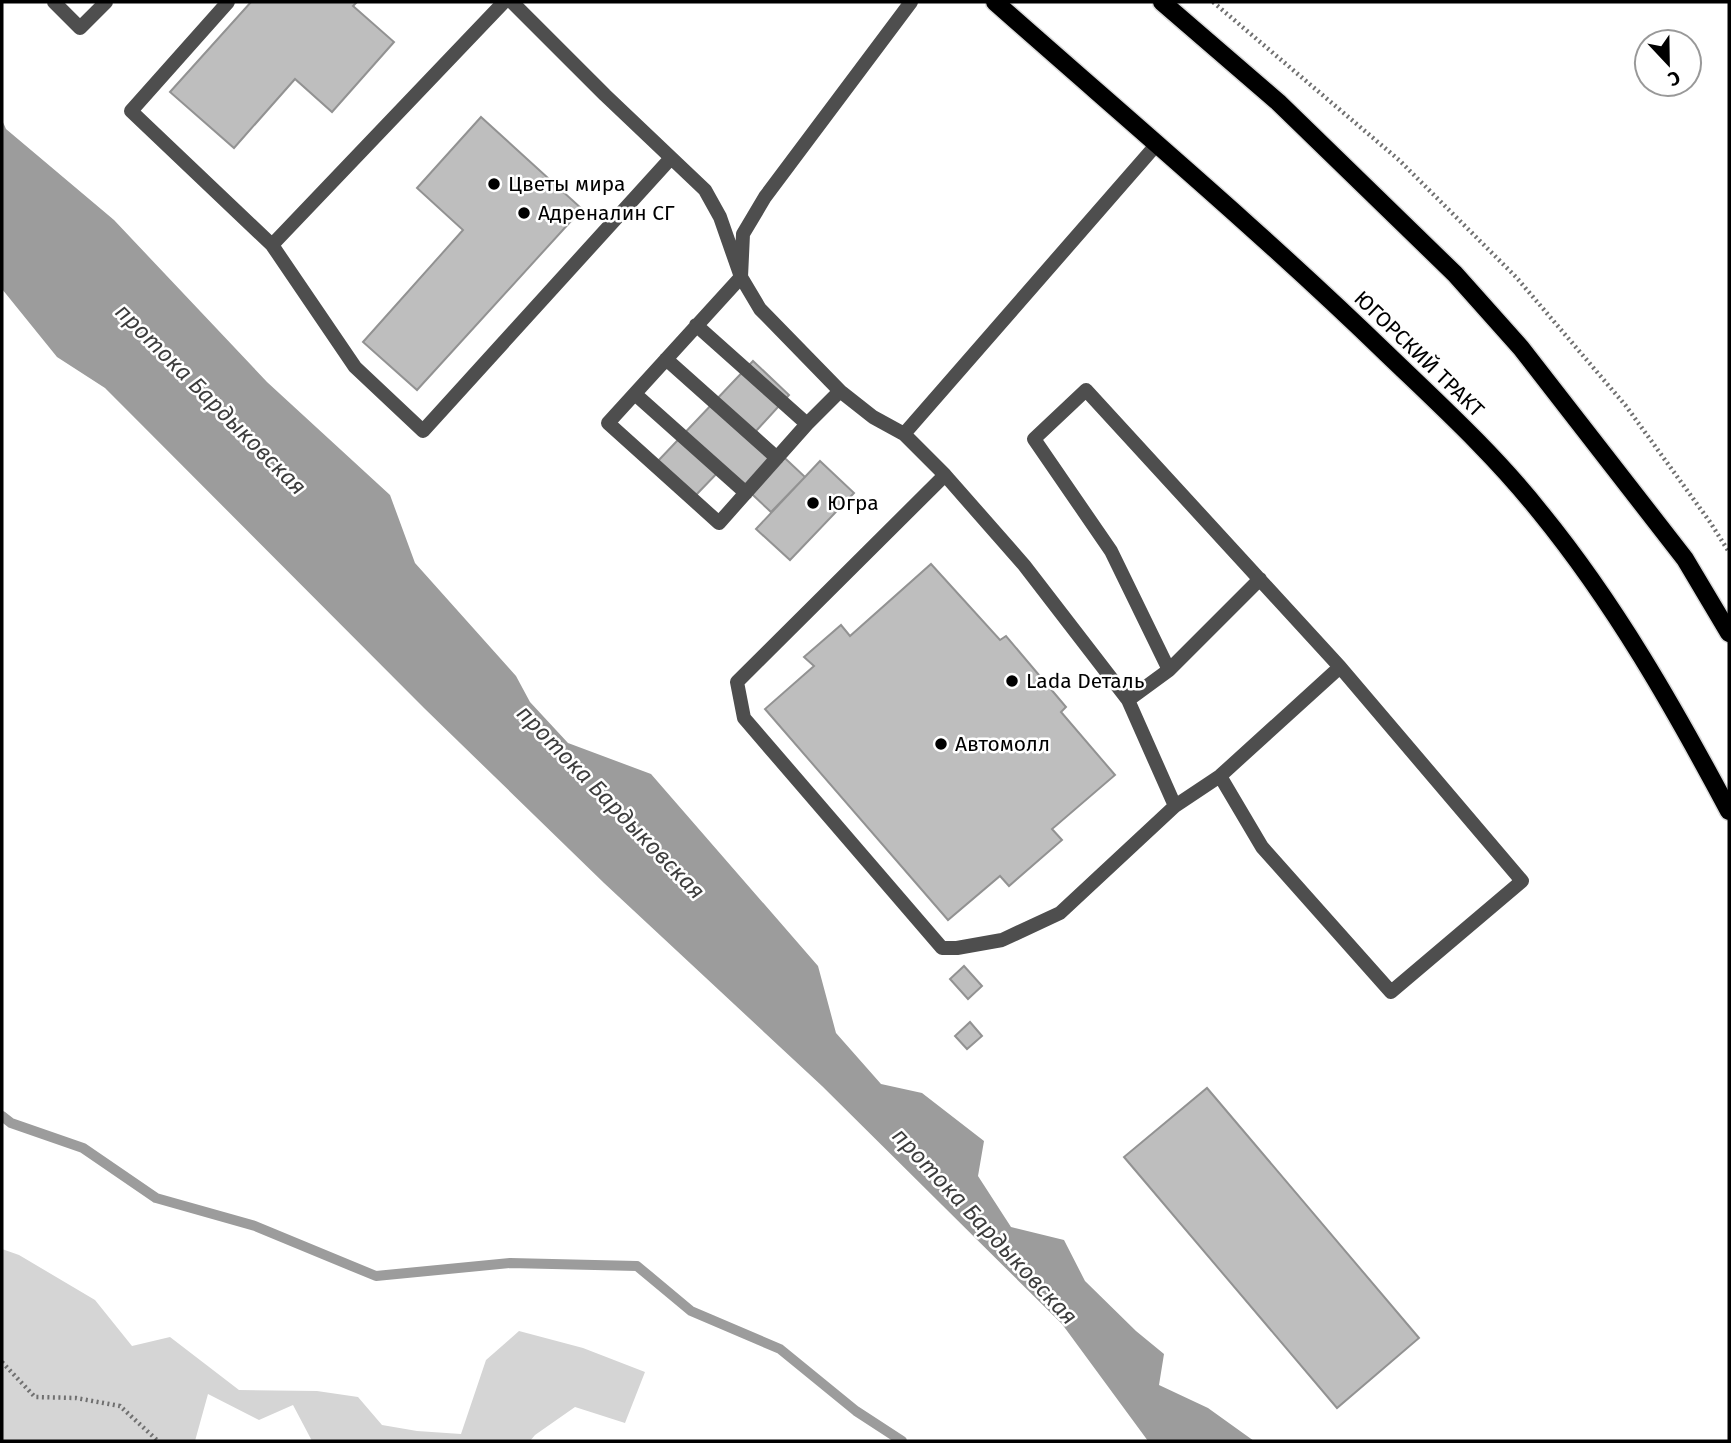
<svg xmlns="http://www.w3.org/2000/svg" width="1731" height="1443" viewBox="0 0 1731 1443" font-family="'Fira Sans',sans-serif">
<rect width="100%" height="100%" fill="#fff"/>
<path fill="#d5d5d5" d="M2,1249l17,6 76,45 37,46 38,-9 69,53 78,1 41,6 24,28 35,6 44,3 25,-74 33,-29 64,17 62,24 -20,51 -50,-16 -40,28 -5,6h-218l-19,-36 -34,15 -51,-26 -13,47h-193z"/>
<path fill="#9c9c9c" d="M2,120l4,9 108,91 153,162 123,113 25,68 101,113 14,26 38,41 83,31 167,192 18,67 45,51 41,9 62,48 -6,35 33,51 53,13 21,41 51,50 28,23 -5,31 49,23 46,33h-106l-86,-117 -240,-238 -218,-203 -180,-175 -319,-320 -48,-31 -55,-68z"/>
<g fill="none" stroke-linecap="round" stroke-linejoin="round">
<path stroke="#9c9c9c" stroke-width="10" d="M2,1116l9,7 72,25 73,50 99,28 121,50 134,-13 127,3 54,45 89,38 76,62 46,30"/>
</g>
<path fill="#bebebe" stroke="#929292" stroke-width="2" d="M251,2h106l-4,4 41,36 -62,70 -37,-33 -61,69 -64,-56z
M481,117l101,92 -165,181 -54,-48 100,-112 -46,-42z
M753,361l36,34 -33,36 49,46 -34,35 -48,-45 -29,30 -37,-35z
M820,461l34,32 -64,67 -34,-31z
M931,564l69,76 6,-4 60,71 -5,5 54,63 -63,54 10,11 -53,46 -9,-10 -52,44 -183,-211 49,-43 -10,-9 37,-32 9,11z
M964,966l18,20 -14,13 -18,-20z
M970,1022l12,14 -15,13 -12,-13z
M1207,1088l212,250 -82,70 -213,-251z"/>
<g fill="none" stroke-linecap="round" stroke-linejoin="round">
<g stroke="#dbdbdb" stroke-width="21">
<path id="primary" d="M995,2c131,116 265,229 391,351 53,51 108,101 154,159 75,92 133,194 189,299
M1162,2l116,100 177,172 66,74 164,211 44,74"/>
</g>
<path stroke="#707070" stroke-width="4.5" stroke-dasharray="2 3.5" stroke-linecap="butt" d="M1213,2l186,158 117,117 110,129 84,116 19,30
M2,1362l33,35 41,1 44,8 38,35"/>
<path stroke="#4e4e4e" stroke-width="14" d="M54,2l26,26 26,-26
M228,2l-97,109 141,134 83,122 68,64 248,-273
M512,2l93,93 100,95 15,27 21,60 19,32 80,82 33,26 31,17 41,41 79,90 104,135 47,106
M272,245l232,-243
M696,325l111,99
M666,359l111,99
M840,391l-33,33 -88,99 -111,-100 133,-146 2,-43 22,-37 146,-195
M635,394l111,99
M904,434l253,-290
M945,475l-208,207 7,36 198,230h15l45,-8 58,-27 115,-107 45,-30 120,-109
M1169,670l-58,-119 -77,-112 52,-49 254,277 182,214 -131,111 -129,-145 -42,-71
M1128,700l41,-30 91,-91"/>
<use href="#primary" stroke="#000" stroke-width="18"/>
</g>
<g fill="#000" stroke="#fff" stroke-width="2.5">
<circle cx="494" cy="184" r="7"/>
<circle cx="524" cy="213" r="7"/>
<circle cx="813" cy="503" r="7"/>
<circle cx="1012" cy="681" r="7"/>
<circle cx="941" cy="744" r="7"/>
</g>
<g text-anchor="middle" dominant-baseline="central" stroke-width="5" stroke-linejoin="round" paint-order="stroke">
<g font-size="21" fill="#000" stroke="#fff" text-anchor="start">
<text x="508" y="184">Цветы мира</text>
<text x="538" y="213">Адреналин СГ</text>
<text x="827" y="503">Югра</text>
<text x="1026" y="681">Lada Dеталь</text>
<text x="955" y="744">Автомолл</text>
</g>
<g font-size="21" fill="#000" stroke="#fff">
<text transform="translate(1419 354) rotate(44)">ЮГОРСКИЙ ТРАКТ</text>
</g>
<g font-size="23" font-style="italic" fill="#3d3d3d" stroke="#fff">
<text transform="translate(211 399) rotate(45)">протока Бардыковская</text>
<text transform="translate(611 802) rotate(46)">протока Бардыковская</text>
<text transform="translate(985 1226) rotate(47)">протока Бардыковская</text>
</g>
</g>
<rect width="1731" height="1443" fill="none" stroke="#000000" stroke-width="7"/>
<g transform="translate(1668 63) rotate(158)"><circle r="33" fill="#ffffff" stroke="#999999" stroke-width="2"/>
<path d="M0-5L12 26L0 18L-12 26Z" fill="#000000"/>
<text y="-10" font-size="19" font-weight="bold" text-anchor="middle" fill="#000000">С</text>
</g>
</svg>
